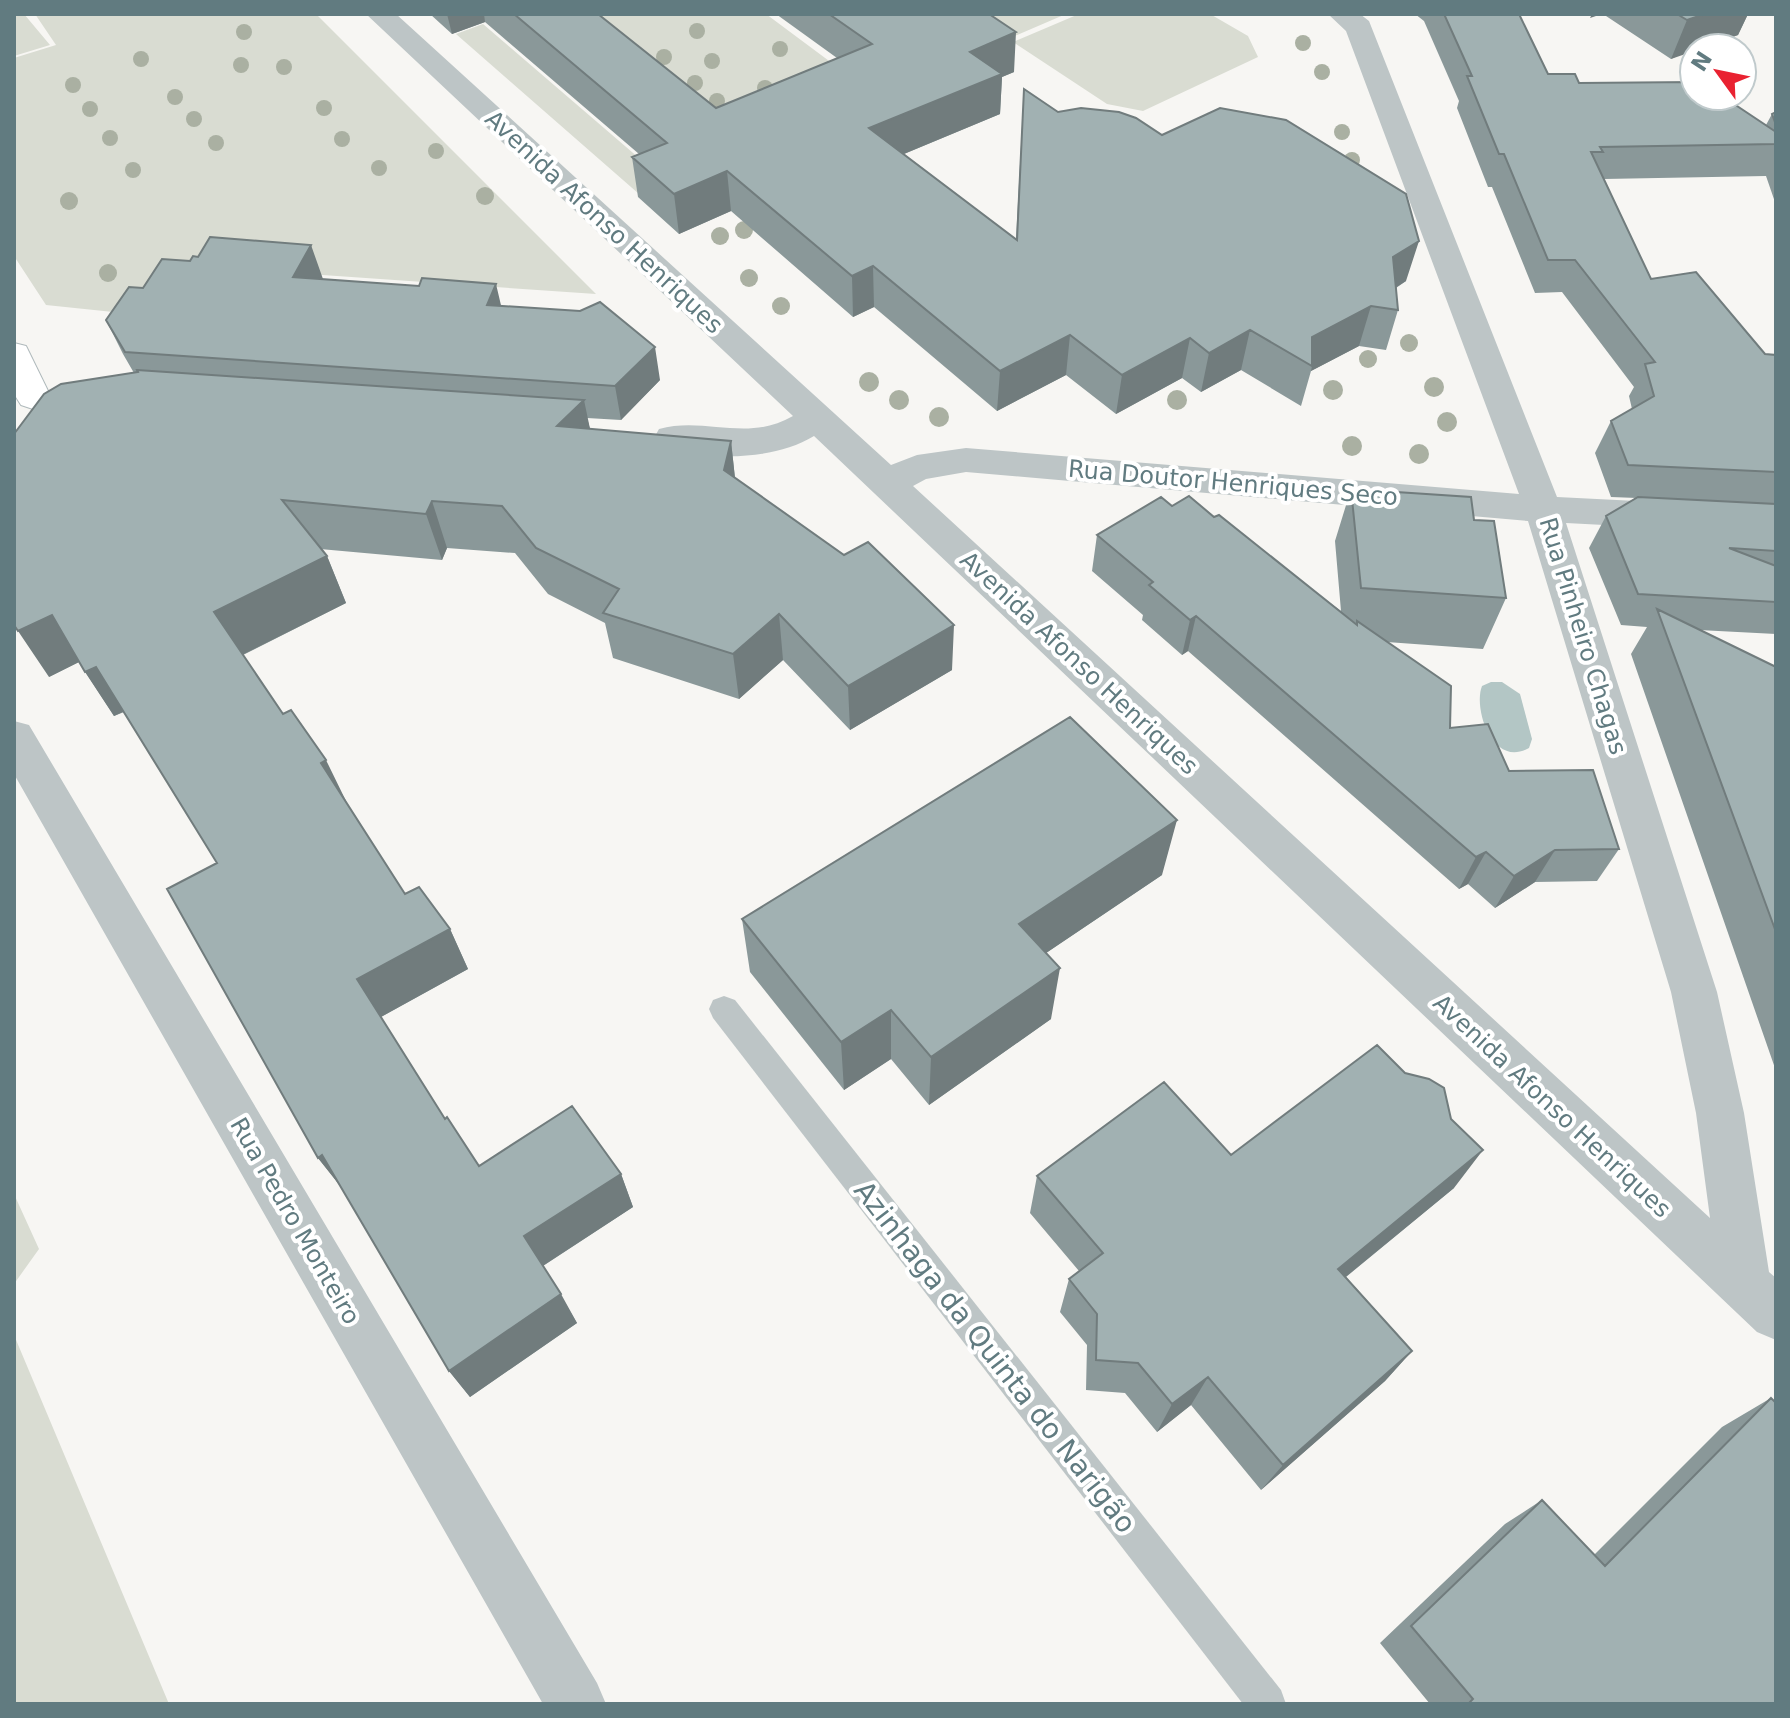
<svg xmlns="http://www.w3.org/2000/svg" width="1790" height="1718" viewBox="0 0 1790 1718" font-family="'DejaVu Sans',sans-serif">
<rect width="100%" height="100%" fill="#f7f6f3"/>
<path fill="#d9dcd2" d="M14,14h10l26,31 -36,11z
M35,14h281l280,280 -419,-29 -35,50 -96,-10 -32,-49v-198l42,-13z
M576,14h190l90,67 -132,55z
M940,14h126l-77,33z
M1079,14h131l38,22 10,21 -115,54 -36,-7 -94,-62z
M483,24l185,159 -29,11 -183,-160z
M14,1194l25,55 -25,35z
M14,1335l155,369h-155z"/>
<path fill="#b3c6c5" d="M1491,682h11l18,12 12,45 -3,9c-37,21 -56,-40 -47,-62z"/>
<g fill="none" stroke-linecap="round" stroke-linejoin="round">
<g stroke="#afb9bb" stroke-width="2">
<path id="secondary" d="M14,343l12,3 25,51 -6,8 -12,4 -12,-4 -7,-11z"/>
</g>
<path fill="#bdc5c6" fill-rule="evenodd" d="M724,996l11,4 546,690 5,14h-43l-530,-686 -4,-9 4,-9z"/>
<path fill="#bdc5c6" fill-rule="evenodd" d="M366,14h30l495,451 26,-10 49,-7 553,46 -173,-463 -18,-17h32l9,7 188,476 219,11v26l-210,-11 151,469 27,121 25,159 7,6v62l-19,-8 -943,-896c-43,26 -107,24 -155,11l-5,-9 5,-9c46,-13 88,14 134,-13zM966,472l562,49 143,471 25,121 14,105 -797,-732 13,-7z
M14,721l15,4 568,958 9,21h-63l-529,-930z"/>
<use href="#secondary" fill="#fff" fill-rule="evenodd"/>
</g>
<g fill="#aab0a2">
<circle cx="697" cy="31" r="8"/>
<circle cx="244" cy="32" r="8"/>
<circle cx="1303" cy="43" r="8"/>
<circle cx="780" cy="49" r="8"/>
<circle cx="664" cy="57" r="8"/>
<circle cx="141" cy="59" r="8"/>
<circle cx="712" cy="61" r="8"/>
<circle cx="241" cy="65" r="8"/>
<circle cx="284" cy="67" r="8"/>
<circle cx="1322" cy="72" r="8"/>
<circle cx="695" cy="83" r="8"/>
<circle cx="73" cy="85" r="8"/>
<circle cx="765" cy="88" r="8"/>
<circle cx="175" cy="97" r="8"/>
<circle cx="717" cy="101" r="8"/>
<circle cx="324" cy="108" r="8"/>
<circle cx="90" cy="109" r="8"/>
<circle cx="194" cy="119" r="8"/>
<circle cx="1342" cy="132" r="8"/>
<circle cx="110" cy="138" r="8"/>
<circle cx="342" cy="139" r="8"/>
<circle cx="216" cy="143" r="8"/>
<circle cx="436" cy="151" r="8"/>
<circle cx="1352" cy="160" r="8"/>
<circle cx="379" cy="168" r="8"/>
<circle cx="133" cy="170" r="8"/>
<circle cx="485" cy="196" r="9"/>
<circle cx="69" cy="201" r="9"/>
<circle cx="744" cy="230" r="9"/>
<circle cx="720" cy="236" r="9"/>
<circle cx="108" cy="273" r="9"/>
<circle cx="749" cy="278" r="9"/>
<circle cx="781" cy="306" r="9"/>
<circle cx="1409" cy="343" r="9"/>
<circle cx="1368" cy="359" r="9"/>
<circle cx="869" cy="382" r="10"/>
<circle cx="1434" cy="387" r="10"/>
<circle cx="1333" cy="390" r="10"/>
<circle cx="899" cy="400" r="10"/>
<circle cx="1177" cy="400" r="10"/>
<circle cx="939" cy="417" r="10"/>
<circle cx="1447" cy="422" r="10"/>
<circle cx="1352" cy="446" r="10"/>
<circle cx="1419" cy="454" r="10"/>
</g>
<path fill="#8a9899" d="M430,14h168l118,94 121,-50 -61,-44h213l25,58 -12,5 -2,37 -96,40 112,85 8,-150 34,23 104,23 244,146 -10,7 2,22 -12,40 -27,-4 -48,25 -10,35 -60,-36 -40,22 -19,-14 -66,36 -50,-39 -69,36 -123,-104 -21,10 -122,-106 -52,23 -41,-37 -6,-40 7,-3 -154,-132 -33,12z
M1415,14h104l29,60 31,9 187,42 6,-11 4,-2v93l-10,-29 -162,3 47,100 114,75 11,1v279l-77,-4 77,37v404l-145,-417 16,-27 -26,-2 -32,-77 17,-32 31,-18 -26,-1 -16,-44 16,-32 21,-12 -3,-13 5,-9 -72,-95 -27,1 -43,-106h-4l-31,-79 2,-7 -35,-80z
M1603,14h145l-10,21 -36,13h-8l-23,11z
M322,279l179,27 159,74 -39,40 -34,-2 3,11 141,12 4,37 217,192 -102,60 -67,-70 -44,39 -126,-41 -8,-35 -57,-29 -33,-41 -68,-5 -5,12 -122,-11 7,7 19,47 -103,52 40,59 63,88 59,92 45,35 18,40 -87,48 64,102 34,47 142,8 12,33 -90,59 34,57 -107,74 -21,-26 -110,-187 -21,-26 -101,-295 -93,-151 -10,4 -35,-54 -30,15 85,-304 -11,-19 -17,-34 37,-32z
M1351,489l123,31 32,78 -23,51 -96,-7 63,86 169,121 -22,32 -62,1 -40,26 -27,-24 -9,5 -271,-238 -6,4 -40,-35 1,-5 -51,-44 5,-36 75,-29 42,11 127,94 -6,-70z
M1162,875l-116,78 5,66 -122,86 -38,-46 -47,31 -94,-118 -8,-53z
M1231,1155l223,33 -108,89 66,74 -27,30 -124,109 -70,-85 -34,27 -32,-39 -39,-3 1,-45 -27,-33 9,-33 10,-8 -49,-58 7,-37z
M1771,1398l5,306h-346l-50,-61 125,-119 37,-24 52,55 128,-128z"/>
<path fill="#717c7d" d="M447,14h37l1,8 -33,12z
M1592,14h10l-12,4z
M1705,14h43l-10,21 -36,13h-8v3l-23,8 16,-39z
M1016,32l-2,40 -12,5 -2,37 -130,54 -1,-40 101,-76z
M727,171l4,40 -52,23 -5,-40z
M1419,241l-13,40 -25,16 12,-40z
M311,245l12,34 -30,-2z
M873,266l1,41 -21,10 -1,-41z
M496,284l8,34 -17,-13z
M1371,306l-12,40 -48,25 1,-5v-29z
M1250,330l-9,40 -40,22 8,-39z
M1070,335l-4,40 -69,36 3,-40z
M1190,338l-8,40 -66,36 6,-39z
M655,347l5,33 -39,40 -6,-34z
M584,400l10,48 -37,-22z
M731,441l5,47 -12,-18z
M432,501l15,47 -5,12 -16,-46z
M327,556l19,47 -108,54 -24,-45z
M779,614l4,46 -44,39 -6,-45z
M52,615l29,46 -32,16 -31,-46z
M1196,616l-8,35 -6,4 8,-35z
M954,625l-2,45 -102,60 -2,-44z
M96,667l29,44 -11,5 -29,-44z
M326,760l21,43 -26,-40z
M1177,820l-15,55 -150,101 7,-52z
M1555,850l-20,32 -40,26 19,-32z
M1486,852l-18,32 -9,5 17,-32z
M450,929l18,40 -89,49 -22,-39z
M1060,968l-9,51 -122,86 2,-48z
M891,1010v49l-47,31 -3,-48z
M1483,1150l-29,38 -139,114 23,-33z
M322,1155l22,36 -26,-33z
M621,1174l12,33 -92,60 -17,-31z
M561,1294l16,29 -107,74 -21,-26z
M1412,1351l-27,30 -124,109 22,-25z
M1208,1377l-17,28 -34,27 15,-28z"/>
<path fill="#a1b1b2" stroke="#717c7d" stroke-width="2" d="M514,14h84l118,94 156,-64 -43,-30h160l27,18 -46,20 32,22 -133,54 148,112 7,-151 34,23 23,-4 38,4 17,6 26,17 58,-27 66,12 120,74 13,47 -26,16 5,53 -27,-4 -59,31v29l-62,-36 -41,23 -19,-15 -68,37 -52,-40 -70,36 -127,-105 -21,10 -125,-105 -53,23 -42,-37 35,-14z
M1444,14h75l29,60h27l4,9 115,-1v14h28l54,36v12l-176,3 3,5h-12l60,127 45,-7 69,82 11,1v117l-148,-7 -17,-44 43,-25 -9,-32 10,-2 -80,-102h-27l-44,-106h-5l-32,-78h5z
M1677,14h28l-18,6z
M1776,112v13l-4,-11z
M210,237l101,8 -18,32 126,9 3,-8 74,6 -9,21 93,6 20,-9 55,45 -40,39 -490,-34 -19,-32 23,-33 14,1 19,-29 28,2 3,-5 5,1z
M137,370l447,30 -27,26 174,15 -7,29 120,85 24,-13 86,83 -106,61 -69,-72 -46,40 -130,-41 16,-24 -83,-41 -34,-42 -70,-5 -6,13 -144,-14 45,56 -113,56 69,102 8,-4 35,50 -5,3 84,131 14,-7 31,42 -93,50 88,140 2,-2 32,49 93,-60 49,68 -97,62 37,58 -112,77 -127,-216 -4,3 -151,-269 50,-26 -121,-196 -11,5 -33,-57 -34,16 -4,-6v-191l30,-40 17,-10 77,-12z
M1351,489l120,8 3,23 20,1 12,77 -145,-10z
M1189,496l25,21 5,-2 138,110v-4l94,65 -1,42 38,-4 21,47 84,-1 26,79 -64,1 -41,26 -28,-24 -10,5 -280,-241 -6,4 -41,-35 4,-3 -56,-47 64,-38 11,9z
M1638,497l138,7v47l-47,-3 47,18v36l-138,-8 -32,-78z
M1657,609l119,58v265z
M1070,717l107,103 -158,104 41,44 -129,89 -40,-47 -50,32 -99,-123z
M1377,1045l28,28 24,6 15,9 7,31 32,31 -145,119 74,82 -129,114 -75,-88 -36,27 -34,-41 -42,-3 1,-46 -28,-35 34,-26 -66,-77 127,-94 67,73z
M1771,1398l5,5v301h-308l5,-5 -62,-73 131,-126 63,66z"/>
<g text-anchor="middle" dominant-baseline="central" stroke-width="8" stroke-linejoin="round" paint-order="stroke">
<g font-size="24" fill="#617b80" stroke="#fff">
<text transform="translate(604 222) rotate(43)">Avenida Afonso Henriques</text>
<text transform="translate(1233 483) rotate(5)">Rua Doutor Henriques Seco</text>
<text transform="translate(1583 636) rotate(73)">Rua Pinheiro Chagas</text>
<text transform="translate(1079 663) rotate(43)">Avenida Afonso Henriques</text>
<text transform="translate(1552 1106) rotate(43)">Avenida Afonso Henriques</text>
<text transform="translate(295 1221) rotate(60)">Rua Pedro Monteiro</text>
</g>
<g font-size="28" fill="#617b80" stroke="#fff">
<text transform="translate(995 1357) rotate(52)">Azinhaga da Quinta do Narigão</text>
</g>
</g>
<rect width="1790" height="1718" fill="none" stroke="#617b80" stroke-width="32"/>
<g transform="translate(1718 72) rotate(303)"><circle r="38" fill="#ffffff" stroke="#c0cacc" stroke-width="2"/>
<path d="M0-6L14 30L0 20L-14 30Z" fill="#e92231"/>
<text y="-12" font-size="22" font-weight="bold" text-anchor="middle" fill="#617b80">N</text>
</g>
</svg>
